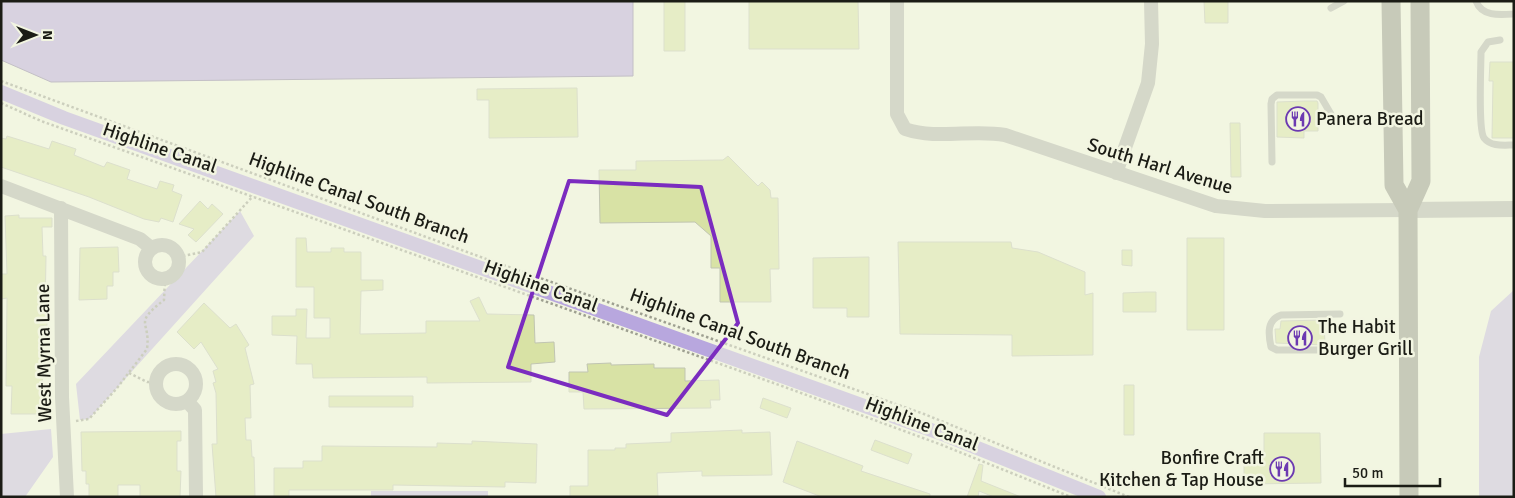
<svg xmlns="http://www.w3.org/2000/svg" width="1515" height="498" viewBox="0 0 1515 498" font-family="Signika,sans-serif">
<rect width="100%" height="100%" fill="#f2f5e1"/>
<path fill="#c5bae0" d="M240,211l14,25 -165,183 -9,1 -4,-36z
M1514,290v207h-35v-140l12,-46z
M51,429l2,28 -28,40h-24v-63z
M371,491h117v6h-117z"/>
<path fill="#b8a7de" stroke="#897da2" d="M1,1h632v75l-582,6 -50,-22z"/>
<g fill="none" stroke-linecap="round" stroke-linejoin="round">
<path stroke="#b8a7de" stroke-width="14" d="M1,92l63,26 881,317 154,62"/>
</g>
<path fill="#d8e2a5" stroke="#c1c5b2" d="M664,1h21v50h-21z
M749,1h109l1,48h-110z
M1204,1h24v22h-23z
M1490,62h24v76h-22l1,-57h-4z
M577,88l1,49 -89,1v-38h-12v-11z
M1305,101h12l1,2v28h-14v7l-27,-1v-35z
M1230,123h10l1,54h-10z
M7,136l42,13 3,-8 24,8 -2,6 30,12 3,-5 23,8 -3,9 30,10 3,-8 14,4 -2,6 10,4 -9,27 -12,-4 -2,4 -15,-3 -55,-22 -88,-30v-29l5,1z
M728,156l30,30 4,-4 8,8 1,8h7l1,71h-9l1,33h-51v-34h-9v-32l-16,-14 -95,1 -1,-53h37v-9l87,-1z
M200,201l8,8 4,-5 11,10 -27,28 -8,-7 6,-6 -15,-5z
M19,215v3h33v9h-10l1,29h3l-1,58h2v12h-7v19h7l1,25h-6l1,29h4v15h-36l1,-28h-6l1,-88 -6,1v-25h6l-2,-58z
M296,238h10l1,14h24v-4h13v4h17v28h22v10l-22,1 -1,43 66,-1v-12h54l-10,-20 9,-4 8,17 47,1 1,28 19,-1 1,20 -24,2v18l-104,1v-6l-114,1 -1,-14h-16l1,-28 -25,-1v-19h24v-7h11l-1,29h24v-20h-16v-31h-18z
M1187,238h37v92h-37z
M898,242h113l1,6 26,4 47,20v23l8,-2v62l-81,1v-21l-112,-1z
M118,247l1,25h-6v14h-6v13l-28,1 1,-52z
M1122,250h10v16l-10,-1z
M869,257v60h-22v-9h-34v-50z
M1146,292h10v20h-33v-19z
M204,303l26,25 6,-4 13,21 -4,3 9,36 -4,1 1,33h-6l1,22h5l1,17h2l1,40h-39l-4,-53h5l-1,-51 -3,-10 3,-1 -3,-11 5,-2 -17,-27 -7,7 -17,-17z
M1324,320l1,25 -49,-2 -1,-14h5l1,-8z
M611,363v2l43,-1v4h31v13l34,-1 1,20h-10l1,8 -127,1 -1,-17h-14v-20h19l-1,-8z
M1124,385h10v50h-10z
M329,396h84v11h-84z
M763,398l28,10 -4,10 -27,-10z
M742,430v3l28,-1 2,43 -70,1v-5l-45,2 1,24h-88v-11h18v-36h27v-2h11v-4l45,-2v-9z
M181,431v10h-4v30h4l-1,26h-40v-12h-22v12h-29v-13h-3v-13h-4l-1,-39z
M1264,433h56l1,50 -77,1v-28l20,-1z
M875,440l37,14 -4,10 -37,-14z
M472,441l65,3 -1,39 -31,-1v5l-112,-2v5h-104v7h-15v-29h29v-7h19v-15l115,1v-4l35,1z
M797,441l66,25 -2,5 69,23v3h-108l-39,-15z
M979,464l4,1 -2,16 40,16h-27l-15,-6 -1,6h-11z"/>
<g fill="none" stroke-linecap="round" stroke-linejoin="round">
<path stroke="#9ea091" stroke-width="2.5" stroke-dasharray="2.5 2.5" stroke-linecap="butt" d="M1,81l477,175 446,158 205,83
M1,103l40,18 752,269 149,55 129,52
M178,257l24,-5 51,-56
M129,373l18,9h9
M76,421l13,-2 28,-31 30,-39c4,-29 -15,-24 17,-49l1,-21"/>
<path stroke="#b1b3aa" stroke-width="7" d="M1476,1c6,16 24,14 38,13
M1331,8l13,-7
M1500,40l-12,2 -7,10c0,14 -3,78 3,86 7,9 20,7 30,7
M1272,162l-1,-58 1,-5 5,-4h40l4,2 14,24
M1340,314l-59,1c-14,5 -13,18 -10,32l6,3h64"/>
<path stroke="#b1b3aa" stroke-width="14" d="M897,1v113l8,15c32,11 68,0 100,6l211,71 49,5 143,-1
M1116,173l32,-90 4,-39 -1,-43
M1,186l139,53 11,9
M61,208l1,189 5,100
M145 262a17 17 0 1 1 34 0a17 17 0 1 1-34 0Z
M156 384a20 20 0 1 1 40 0a20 20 0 1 1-40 0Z
M187,401l8,9 1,87"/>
<path stroke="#b1b3aa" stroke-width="16" d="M1408,210l106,-1"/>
<path stroke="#929487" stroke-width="19" d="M1391,1l3,184 14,25
M1409,497l-1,-287 13,-29 -1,-180"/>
</g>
<path d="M0 0H1515V498H0ZM569,181l132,6 37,136 -71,92 -159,-48z" fill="#f2f5e1" fill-opacity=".55" fill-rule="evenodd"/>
<path fill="none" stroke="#7b2cbf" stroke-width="4" stroke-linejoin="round" d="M569,181l132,6 37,136 -71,92 -159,-48z"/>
<defs>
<g id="restaurant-ring" transform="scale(1.25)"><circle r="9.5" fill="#f2f5e1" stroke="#6c3ab1" stroke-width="1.5"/><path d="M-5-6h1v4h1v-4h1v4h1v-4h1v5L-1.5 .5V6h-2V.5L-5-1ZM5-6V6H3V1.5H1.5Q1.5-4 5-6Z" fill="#6c3ab1"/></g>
</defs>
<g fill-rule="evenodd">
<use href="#restaurant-ring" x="1298" y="119"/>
<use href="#restaurant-ring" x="1300" y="338"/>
<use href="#restaurant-ring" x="1282" y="469"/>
</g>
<g text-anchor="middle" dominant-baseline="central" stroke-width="5" stroke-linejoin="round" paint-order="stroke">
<g font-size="19" fill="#1b1c15" stroke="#f2f5e1" text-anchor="start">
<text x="1316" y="119">Panera Bread</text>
<text x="1318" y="327">The Habit<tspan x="1318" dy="22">Burger Grill</tspan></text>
<text x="1264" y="458" text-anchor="end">Bonfire Craft<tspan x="1264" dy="22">Kitchen &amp; Tap House</tspan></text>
</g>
<g font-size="19" fill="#1b1c15" stroke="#f2f5e1">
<text transform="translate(160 148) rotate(19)">Highline Canal</text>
<text transform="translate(1160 166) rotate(17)">South Harl Avenue</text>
<text transform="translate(359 198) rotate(20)">Highline Canal South Branch</text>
<text transform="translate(541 286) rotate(20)">Highline Canal</text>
<text transform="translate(740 334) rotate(20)">Highline Canal South Branch</text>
<text transform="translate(44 353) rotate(-91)">West Myrna Lane</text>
<text transform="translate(922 424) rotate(21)">Highline Canal</text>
</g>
</g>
<rect width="1515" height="498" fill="none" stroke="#1b1c15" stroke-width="5"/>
<g transform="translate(35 35) rotate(90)" stroke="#f2f5e1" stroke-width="4" paint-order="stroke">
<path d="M0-4L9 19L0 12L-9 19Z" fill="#1b1c15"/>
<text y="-8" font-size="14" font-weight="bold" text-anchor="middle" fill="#1b1c15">N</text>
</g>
<path d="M1345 478v8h95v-8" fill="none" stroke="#1b1c15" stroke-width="2.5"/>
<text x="1352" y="478" font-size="15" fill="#1b1c15" stroke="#f2f5e1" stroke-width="4" paint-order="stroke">50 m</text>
</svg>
